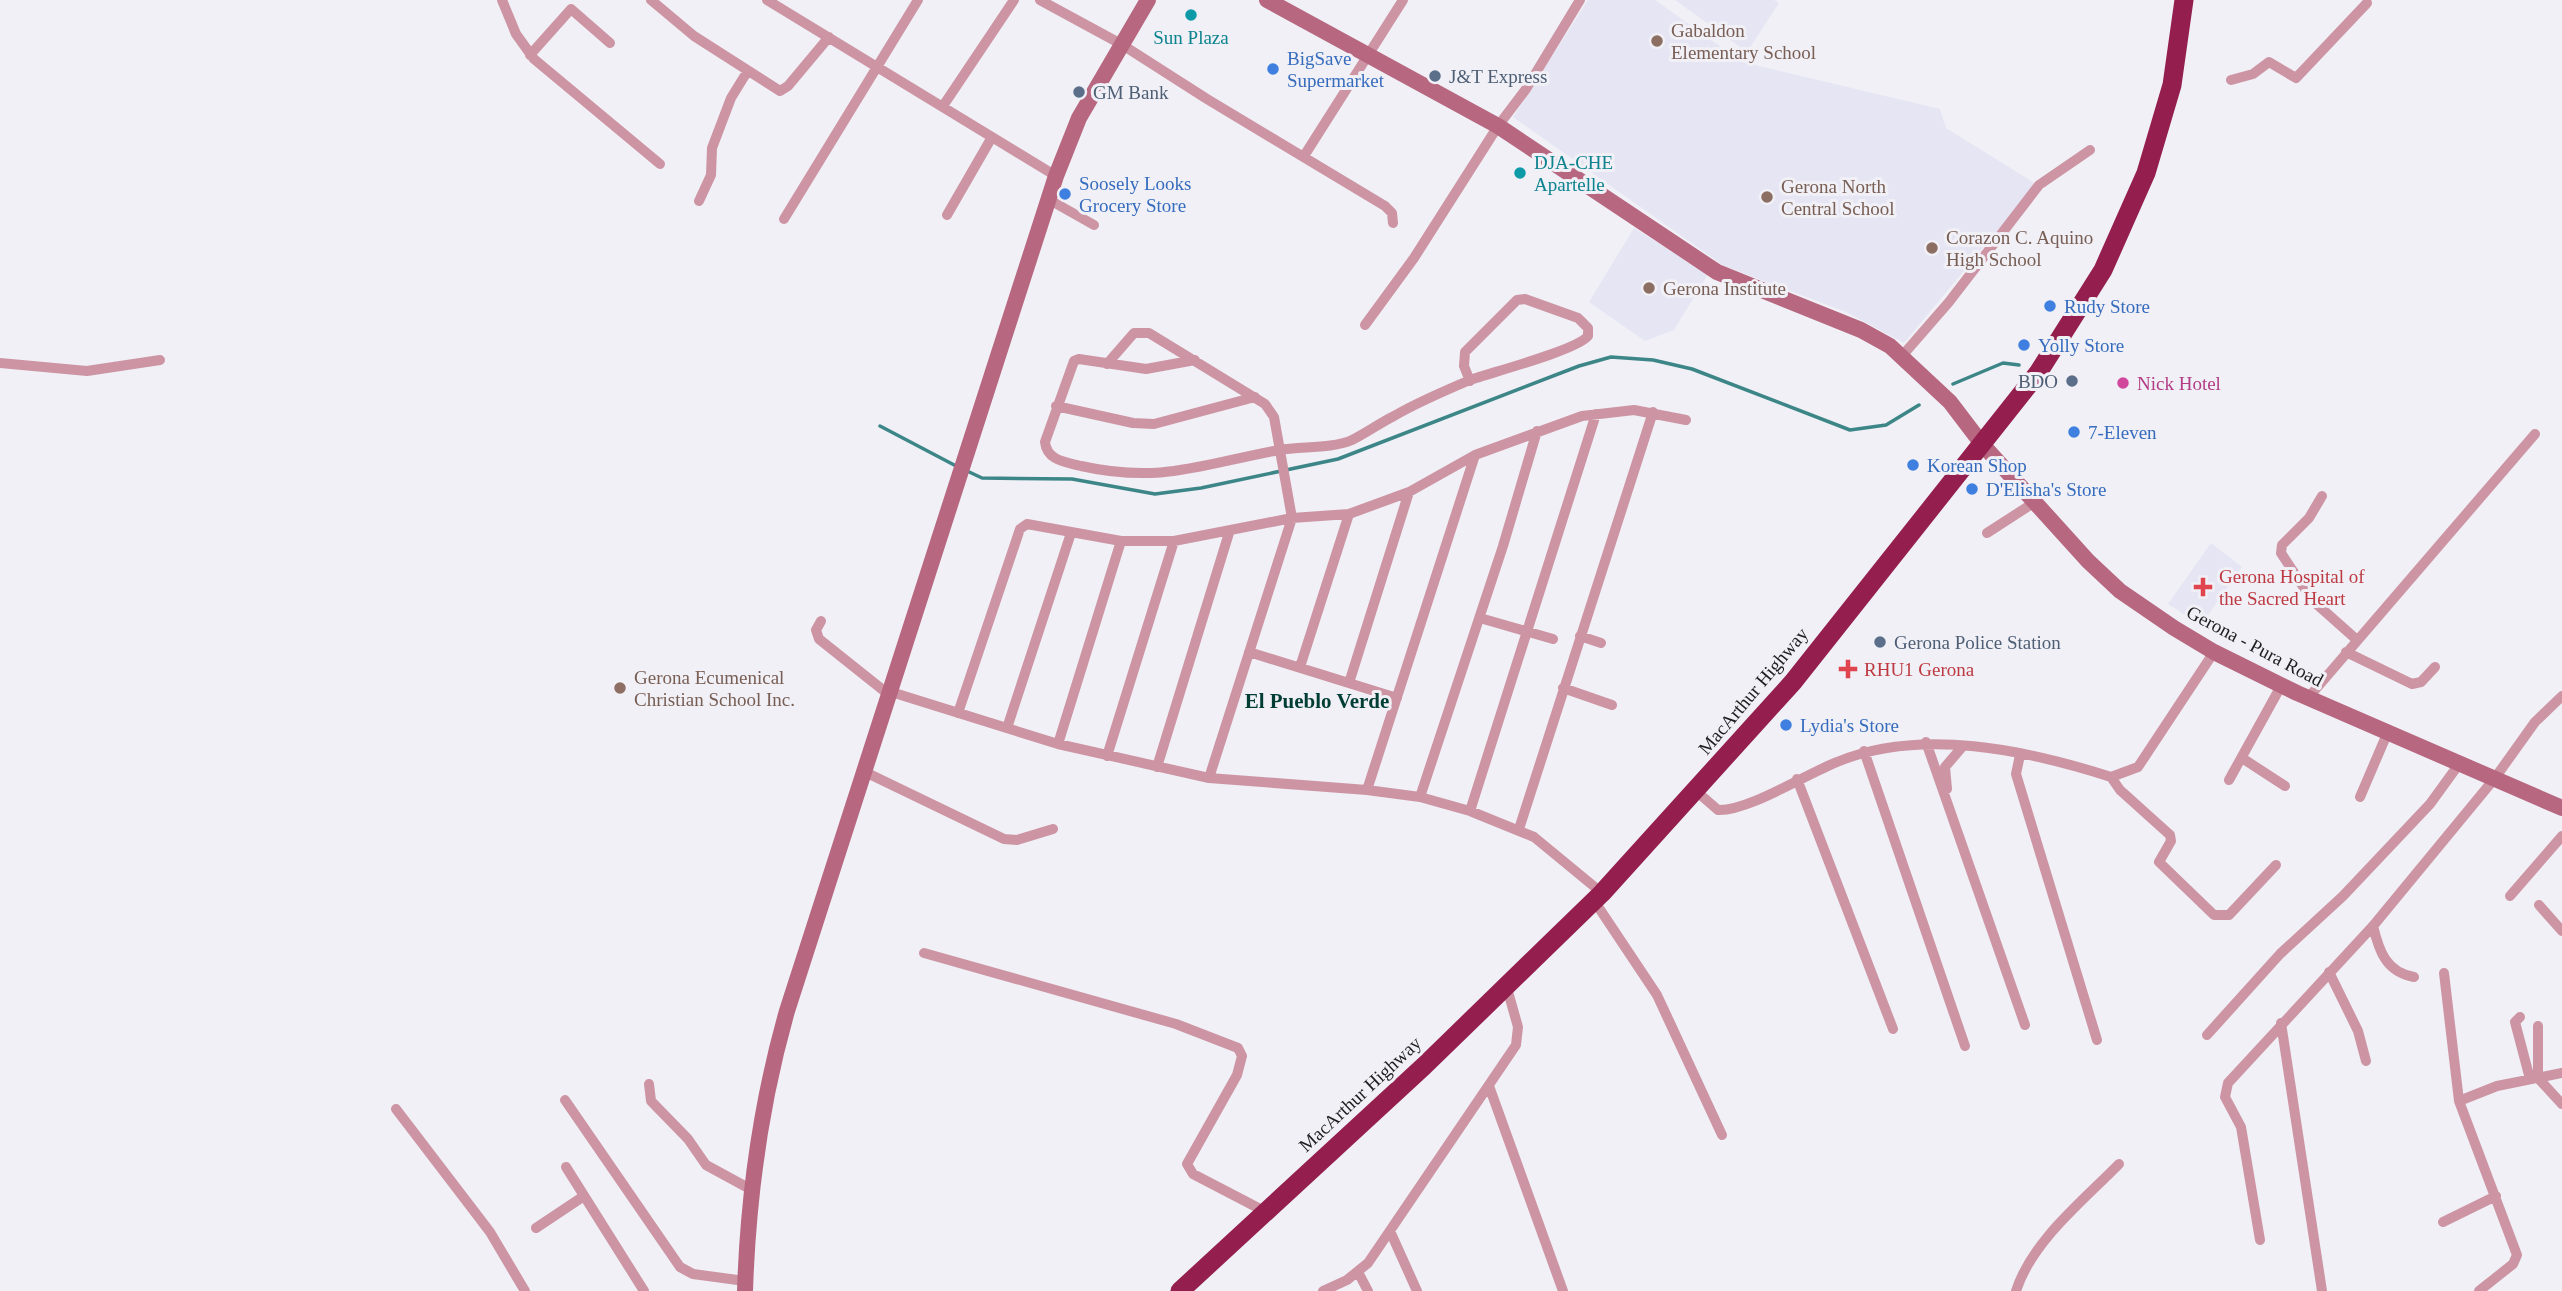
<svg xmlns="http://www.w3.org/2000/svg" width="2562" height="1291" viewBox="0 0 2562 1291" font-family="Georgia,serif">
<rect width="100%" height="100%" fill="#f0f0f6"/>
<path fill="#e6e5f3" d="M1588,0h67l87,62 198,47 6,19 90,56 -132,159 -58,-31 -122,-46 -211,-149z
M1675,0h99l5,3 -32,49z
M1634,228l74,46 -34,56 -29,11 -56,-39z
M2211,543l31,24 -41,58 -33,-21z"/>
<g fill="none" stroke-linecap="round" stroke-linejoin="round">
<path stroke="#3d8688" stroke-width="3.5" d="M1953,384l50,-21 16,2
M880,426l78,41
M965,470l17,8 90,1 83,15 46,-6 137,-29 241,-93 32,-9 42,3 39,9 158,61 36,-5 33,-20"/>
<path stroke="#cd95a4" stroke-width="10" d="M502,0l14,34 18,25 126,105
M651,0l43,36 86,55 8,-5 41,-49
M767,0l289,176
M1040,0l81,44 86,55 178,107 7,7 1,10
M530,55l41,-46 39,34
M2231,80l22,-6 16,-12 27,16 71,-75
M943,106l71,-106
M1304,156l99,-156
M1048,199l46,26
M699,201l12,-26 1,-27 19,-50 16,-26
M947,215l45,-78
M784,219l134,-219
M1365,325l49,-67 84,-132 28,-37 54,-89
M1902,356l47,-54 90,-117 51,-35
M1195,360l-49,9 -67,-10 -5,2 -29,81c2,19 21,20 36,24 81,18 121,-2 198,-16 23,-4 52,-1 73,-10 14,-7 28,-17 42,-24 24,-14 50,-25 76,-36 23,-8 107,-30 118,-44v-8l-10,-10 -53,-19 -8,1 -52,52 -1,14 6,15
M0,363l87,8 73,-11
M1107,364l27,-31h15l116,71 9,13 18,101 -83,260
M1056,406l77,17 21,1 101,-27
M2322,496l-13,22 -27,27 -1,8 31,47 45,40
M1987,533l48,-31
M1480,618l73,21
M821,621l-5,9 3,9 69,55
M1580,636l21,7
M1249,652l148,46
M2346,652l66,32 9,-2 14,-15
M1300,667l49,-153
M1349,683l60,-191
M1563,688l49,17
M888,691l170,53 151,34 158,12 53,7 50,14 64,26 68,56
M2308,698l227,-264
M958,713l62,-184 7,-5 94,17h53l118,-23 57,-4 60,-22 66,-37 107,-39 52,-6 52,10
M1007,728l64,-195
M1926,742l99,283
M1058,744l63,-203
M1864,751l101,295
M2020,755l-4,19 81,266
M1107,756l67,-215
M2242,758l43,28
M1157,767l72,-234
M863,771l141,68 13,1 36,-11
M2111,777l9,13 50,45 1,6 -12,21 55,53h15l47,-50
M1797,779l96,250
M2229,780l52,-94
M1947,789l-2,-22 18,-21
M1367,790l108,-335
M1696,791l22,19c31,1 88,-36 119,-48 84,-35 190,-12 274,15l27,-10 76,-115
M1420,797l83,-251 34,-115
M2360,797l27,-63
M1470,811l126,-397
M1519,829l134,-417
M2510,896l52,-60
M1595,902l62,93 65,140
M2539,905l23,26
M2373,926c6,25 13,46 41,51
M924,953l252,71 62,24 4,8 -5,19 -50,89 6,10 73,38
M2329,972l29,59 8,30
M2444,973l15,128
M2520,1017l-5,5 15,57
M2281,1023l41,268
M2538,1026v52l24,26
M2207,1035l73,-81 63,-58 87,-92 29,-40
M649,1084l2,17 37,38 18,26 46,25
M1489,1086l74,205
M565,1100l115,167 13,7 52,7
M396,1109l94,123 35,59
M566,1167l78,124
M2443,1222l53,-26
M536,1228l48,-32
M1390,1231l27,60
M2260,1240l-19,-113 -16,-30 3,-14 145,-157 122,-148 40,-56 27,-26
M1358,1272l10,19
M1323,1291l24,-11 21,-17 148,-218 2,-18 -11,-39
M2016,1291c16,-50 67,-90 103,-127
M2479,1291l34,-27 4,-9 -58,-154 38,-15 65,-13"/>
<path stroke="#b7677f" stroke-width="16" d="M1267,0l231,126 219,146 144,58 29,16 60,56 32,42 106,117 32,30 54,37 40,24 83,41 265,115
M745,1291c3,-95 16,-189 42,-280l269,-835 23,-58 69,-118"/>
<path stroke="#941f4e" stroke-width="19" d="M1180,1291l244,-225 178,-173 191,-211 245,-309 65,-103 43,-97 26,-88 12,-85"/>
</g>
<g fill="#0f9aa8" stroke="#f0f0f6" stroke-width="2.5">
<circle cx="1191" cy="15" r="7"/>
<circle cx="1520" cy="173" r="7"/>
</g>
<g fill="#8d6e63" stroke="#f0f0f6" stroke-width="2.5">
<circle cx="1657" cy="41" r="7"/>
<circle cx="1767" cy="197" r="7"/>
<circle cx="1932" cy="248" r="7"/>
<circle cx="1649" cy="288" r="7"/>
<circle cx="620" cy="688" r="7"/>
</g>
<g fill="#3f7fe0" stroke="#f0f0f6" stroke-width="2.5">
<circle cx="1273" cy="69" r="7"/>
<circle cx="1065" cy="194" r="7"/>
<circle cx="2050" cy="306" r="7"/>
<circle cx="2024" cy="345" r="7"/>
<circle cx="2074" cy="432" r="7"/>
<circle cx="1913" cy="465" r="7"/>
<circle cx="1972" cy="489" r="7"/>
<circle cx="1786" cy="725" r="7"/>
</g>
<g fill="#5c6f8a" stroke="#f0f0f6" stroke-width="2.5">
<circle cx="1435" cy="76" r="7"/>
<circle cx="1079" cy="92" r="7"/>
<circle cx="2072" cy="381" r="7"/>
<circle cx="1880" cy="642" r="7"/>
</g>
<circle fill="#d1479c" stroke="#f0f0f6" stroke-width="2.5" cx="2123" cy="383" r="7"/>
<g fill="#e0444e" stroke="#f0f0f6" stroke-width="2.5">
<path d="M2199.5 576.5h7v7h7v7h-7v7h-7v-7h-7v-7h7z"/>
<path d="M1844.5 658.5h7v7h7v7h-7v7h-7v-7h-7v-7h7z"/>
</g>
<g text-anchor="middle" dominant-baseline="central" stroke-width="6" stroke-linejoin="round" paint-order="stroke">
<g font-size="19" fill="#785e54" stroke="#f0f0f6" text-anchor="start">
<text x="1671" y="30">Gabaldon<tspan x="1671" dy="22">Elementary School</tspan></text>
<text x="1781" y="186">Gerona North<tspan x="1781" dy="22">Central School</tspan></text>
<text x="1946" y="237">Corazon C. Aquino<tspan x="1946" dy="22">High School</tspan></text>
<text x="1663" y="288">Gerona Institute</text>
<text x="634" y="677">Gerona Ecumenical<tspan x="634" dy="22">Christian School Inc.</tspan></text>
</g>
<g font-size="19" fill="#0d838f" stroke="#f0f0f6">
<text x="1191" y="37">Sun Plaza</text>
<text x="1534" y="162" text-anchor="start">DJA-CHE<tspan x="1534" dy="22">Apartelle</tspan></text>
</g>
<g font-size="19" fill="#366cbe" stroke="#f0f0f6" text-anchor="start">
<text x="1287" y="58">BigSave<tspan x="1287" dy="22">Supermarket</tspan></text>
<text x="1079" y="183">Soosely Looks<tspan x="1079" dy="22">Grocery Store</tspan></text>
<text x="2064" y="306">Rudy Store</text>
<text x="2038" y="345">Yolly Store</text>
<text x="2088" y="432">7-Eleven</text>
<text x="1927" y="465">Korean Shop</text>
<text x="1986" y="489">D'Elisha's Store</text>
<text x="1800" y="725">Lydia's Store</text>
</g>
<g font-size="19" fill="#4e5e75" stroke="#f0f0f6" text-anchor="start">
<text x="1449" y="76">J&amp;T Express</text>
<text x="1093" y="92">GM Bank</text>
<text x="2058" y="381" text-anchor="end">BDO</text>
<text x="1894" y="642">Gerona Police Station</text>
</g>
<g font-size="19" fill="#b23c85" stroke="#f0f0f6" text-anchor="start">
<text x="2137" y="383">Nick Hotel</text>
</g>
<g font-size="19" fill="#be3a42" stroke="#f0f0f6" text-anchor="start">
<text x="2219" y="576">Gerona Hospital of<tspan x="2219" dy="22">the Sacred Heart</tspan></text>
<text x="1864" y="669">RHU1 Gerona</text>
</g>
<g font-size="19" fill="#1e1e20" stroke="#f0f0f6">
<text transform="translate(2255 646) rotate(28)">Gerona - Pura Road</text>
<text transform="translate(1753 691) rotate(-50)">MacArthur Highway</text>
<text transform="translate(1360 1094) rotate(-43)">MacArthur Highway</text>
</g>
<g font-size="21" font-weight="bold" fill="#003e35" stroke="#f0f0f6">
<text x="1317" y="701">El Pueblo Verde</text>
</g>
</g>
</svg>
